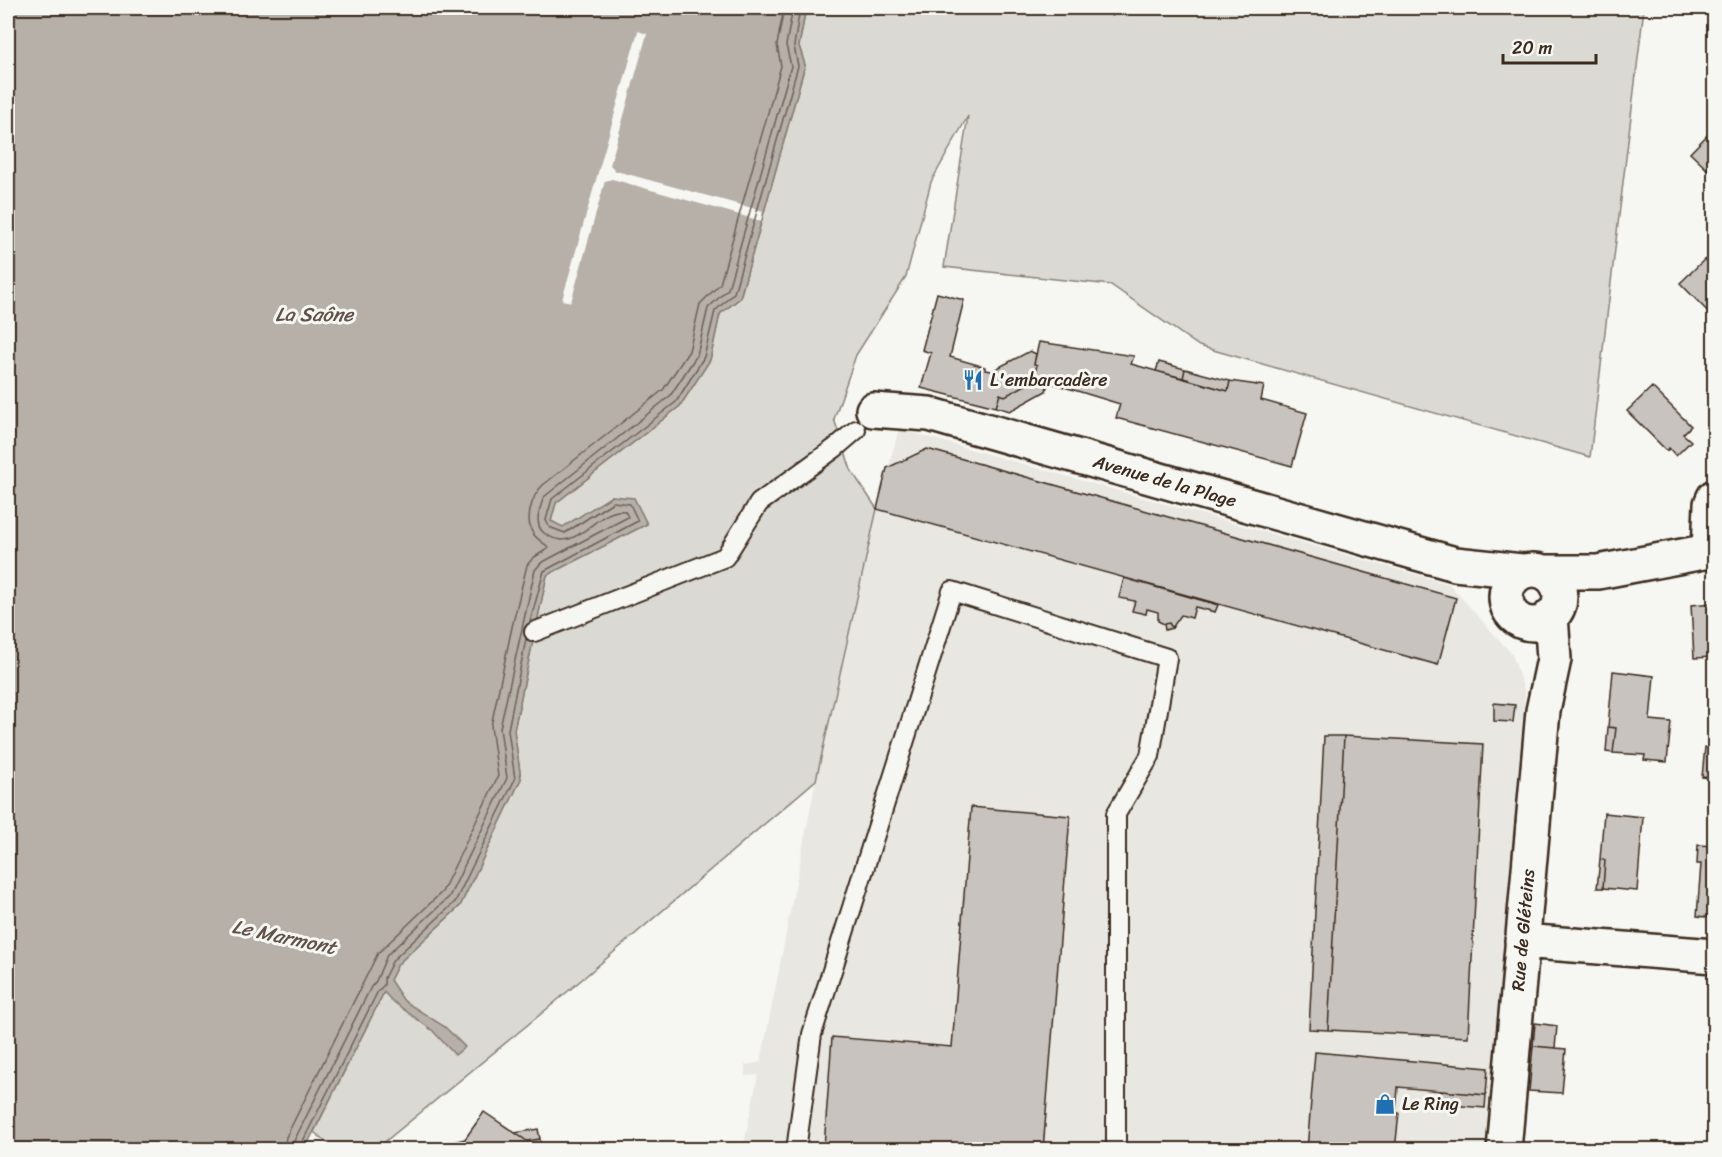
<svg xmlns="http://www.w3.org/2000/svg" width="1722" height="1157" viewBox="0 0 1722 1157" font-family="Sriracha,sans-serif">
<rect width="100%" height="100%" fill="#f6f6f2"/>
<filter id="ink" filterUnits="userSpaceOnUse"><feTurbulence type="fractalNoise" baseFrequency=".0167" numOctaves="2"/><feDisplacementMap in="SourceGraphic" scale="12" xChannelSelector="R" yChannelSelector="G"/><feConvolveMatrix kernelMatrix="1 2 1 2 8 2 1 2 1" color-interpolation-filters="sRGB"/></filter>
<g filter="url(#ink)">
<path fill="#e8e7e2" d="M899,429l550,155 63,70 13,39 -39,456 -743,1 15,-75 -13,1v-11l16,-3 55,-282 61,-271z"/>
<path fill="#dad9d3" stroke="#8a8278" stroke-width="1.5" d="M806,8h838l-54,449 -391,-111 -88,-61 -167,-18 24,-151 -37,66 -25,95 -50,78 -22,64 17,51 26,39 -61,271 -263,224 -177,145h-41l-21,-17 84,-168 62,-58 61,-127 -7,-49 33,-155 100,-51 -35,-28 -49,32 -12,-7 5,-18 124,-97 30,-46 10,-46 20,-16 65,-233 -6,-19z"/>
<path fill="#b6b0a9" stroke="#857a71" stroke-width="1.5" d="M8,8h798l-7,38 6,19 -65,233 -20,16 -10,46 -30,46 -124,97 -5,18 12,6 49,-31 22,2 13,26 -100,51 -33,155 7,49 -61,127 -62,58 -8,16 14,21 41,26 20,20 -10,8 -22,-24 -42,-31 -7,-8 -79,157h-297z"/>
<path fill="#f6f6f2" d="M638,31l9,3 -37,131 6,6 147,40 -2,10 -149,-42 -7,2 -34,121 -9,-2z"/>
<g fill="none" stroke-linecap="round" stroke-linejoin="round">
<path stroke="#6c6056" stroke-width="1.5" d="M530,622l14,-51 94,-50 -8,-17 -17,-2 -48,31 -16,-6 -3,-7 6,-21 124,-97 28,-45 11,-46 19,-18 64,-227 -4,-20 6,-38
M284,1150l2,-13 92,-184 64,-61 56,-116 -7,-50 21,-99 15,-62 6,-7 16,-10c-4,-5 -10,-7 -15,-13 -10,-13 -3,-39 9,-50l120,-95 26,-39 11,-47 20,-20 61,-218 -4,-21 7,-37
M293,1150l1,-9 77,-154 5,-6 11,-26 62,-58 58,-119 -7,-50 35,-158 6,-7 87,-46 -3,-6c-31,-4 -47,47 -81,22 -11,-9 -4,-25 0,-36l126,-101 27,-41 11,-47 20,-19 63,-223 -5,-21 7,-37
M300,1150l1,-5 77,-154 6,-6v-7l9,-18 62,-58 60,-123 -7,-49 18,-91"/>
</g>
<path fill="#c8c3be" stroke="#3b2a1e" stroke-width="1.5" d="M1103,8h18l-9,8z
M1714,128v48l-24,-23z
M1705,259l9,10v49l-34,-35z
M937,293l27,7 -14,57 35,10v3l7,1 38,-20 6,3 -2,10 3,1 -4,16 -28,15 -5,-2 -4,13 -75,-19 10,-35 -9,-3z
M1039,342l95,14 -3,8 97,27 2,-10 34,5 -3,14 46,13 -15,53 -176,-48 4,-14 -72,-22 -2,9 -36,20 -14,-4 4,-13 5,2 28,-15 4,-16 -3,-1z
M1159,362l26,7 -2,9 -27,-7z
M1185,369l45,12 -2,10 -45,-13z
M1652,387l39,39 -8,8 8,7 -15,15 -7,-8 -2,3 -40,-40z
M927,449l529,149 -18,67 -561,-156 10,-41z
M1124,578l94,27 -3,7 -20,-5 -3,11 -11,-3 -9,13 -3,-5 -5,1 -6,-3v-9l-11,-3 -1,5 -14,-3 3,-10 -16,-3z
M1714,603v54l-20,1 -3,-53z
M1169,623l3,5 -7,2 -1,-6z
M1613,671l41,5 -4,44 21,2 -4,40 -23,-2 1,-5 -32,-2 3,-25 -8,-1z
M1494,703l21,2 -2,17 -19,-1z
M1608,727l8,1 -3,25 -7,-1z
M1324,736h20l-16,294 -19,-1z
M1344,736l139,8 -15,293 -140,-7z
M1705,747l9,1 -2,30 -10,-1z
M971,807l99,9 -27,334h-193l-26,-3 8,-110 120,10z
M1604,813l39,4 -6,74 -34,-3 2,-28 -5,-1z
M1698,845l16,1v72l-17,-2 4,-52h-4z
M1600,859l5,1 -2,28h-6z
M1710,917l4,1v18h-5z
M1535,1023l22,3 -2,22 -22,-2z
M1533,1046l33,3 -4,44 -33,-2z
M1315,1052l173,16 -2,27 -88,-8 -2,26h3l-4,37h-88z
M1711,1056h3v57h-7z
M1441,1091l45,4 -1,13 -45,-4z
M484,1112l43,29 13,-2 2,11h-87l-2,-8 12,-3z
M538,1129l2,10 -13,2 -12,-8z
M1396,1145l48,4v1h-49z"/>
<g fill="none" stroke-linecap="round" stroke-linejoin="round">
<g stroke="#3b2a1e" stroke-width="22">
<path id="lane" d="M534,632l191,-75 34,-54 76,-55 21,-18
M796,1150l16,-116 140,-443 215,67 -17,98 -34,58v336"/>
</g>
<g stroke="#3b2a1e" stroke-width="38">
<path id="street" d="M873,410l56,4 526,150 67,7
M1709,550l2,-46 3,-7
M1506 597a27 27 0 1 1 54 0a27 27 0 1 1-54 0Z
M1545,572h53l116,-22
M1522,941l192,15
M1504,1150l39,-439 11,-52 -3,-44"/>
</g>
<use href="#lane" stroke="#f6f6f2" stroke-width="18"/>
<use href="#street" stroke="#f6f6f2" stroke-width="33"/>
</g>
</g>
<defs>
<g id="restaurant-bare" transform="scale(1.62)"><path d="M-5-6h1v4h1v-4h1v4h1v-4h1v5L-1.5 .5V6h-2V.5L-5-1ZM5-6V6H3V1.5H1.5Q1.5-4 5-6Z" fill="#1f6fb2" stroke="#f6f6f2" stroke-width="2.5" paint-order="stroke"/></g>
<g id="shop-bare" transform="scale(1.62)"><path d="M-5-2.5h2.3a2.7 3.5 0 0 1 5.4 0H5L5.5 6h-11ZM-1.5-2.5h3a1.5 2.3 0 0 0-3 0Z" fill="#1f6fb2" stroke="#f6f6f2" stroke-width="2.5" paint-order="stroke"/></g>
</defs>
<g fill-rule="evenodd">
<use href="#restaurant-bare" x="973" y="380"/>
<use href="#shop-bare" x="1385" y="1104"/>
</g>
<g text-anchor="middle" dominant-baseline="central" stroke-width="6" stroke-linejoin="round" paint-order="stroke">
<g font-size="18" fill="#3b2a1e" stroke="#f6f6f2" text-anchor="start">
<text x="990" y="380">L'embarcadère</text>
<text x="1402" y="1104">Le Ring</text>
</g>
<g font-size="18" fill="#3b2a1e" stroke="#f6f6f2">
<text transform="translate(1165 481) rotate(16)">Avenue de la Plage</text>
<text transform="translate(1523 930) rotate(-85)">Rue de Gléteins</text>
</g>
<g font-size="20" font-style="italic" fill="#605248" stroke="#f6f6f2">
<text x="314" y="314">La Saône</text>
<text transform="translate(284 937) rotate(12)">Le Marmont</text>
</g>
</g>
<rect width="1722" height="1157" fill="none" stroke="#f6f6f2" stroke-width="30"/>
<rect x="15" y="15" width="1692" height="1127" fill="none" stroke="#3b2a1e" stroke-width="2" filter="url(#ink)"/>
<path d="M1503 54v9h93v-9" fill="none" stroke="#3b2a1e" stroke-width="3"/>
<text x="1512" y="54" font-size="18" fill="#3b2a1e" stroke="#f6f6f2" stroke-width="4.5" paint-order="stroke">20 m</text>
</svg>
